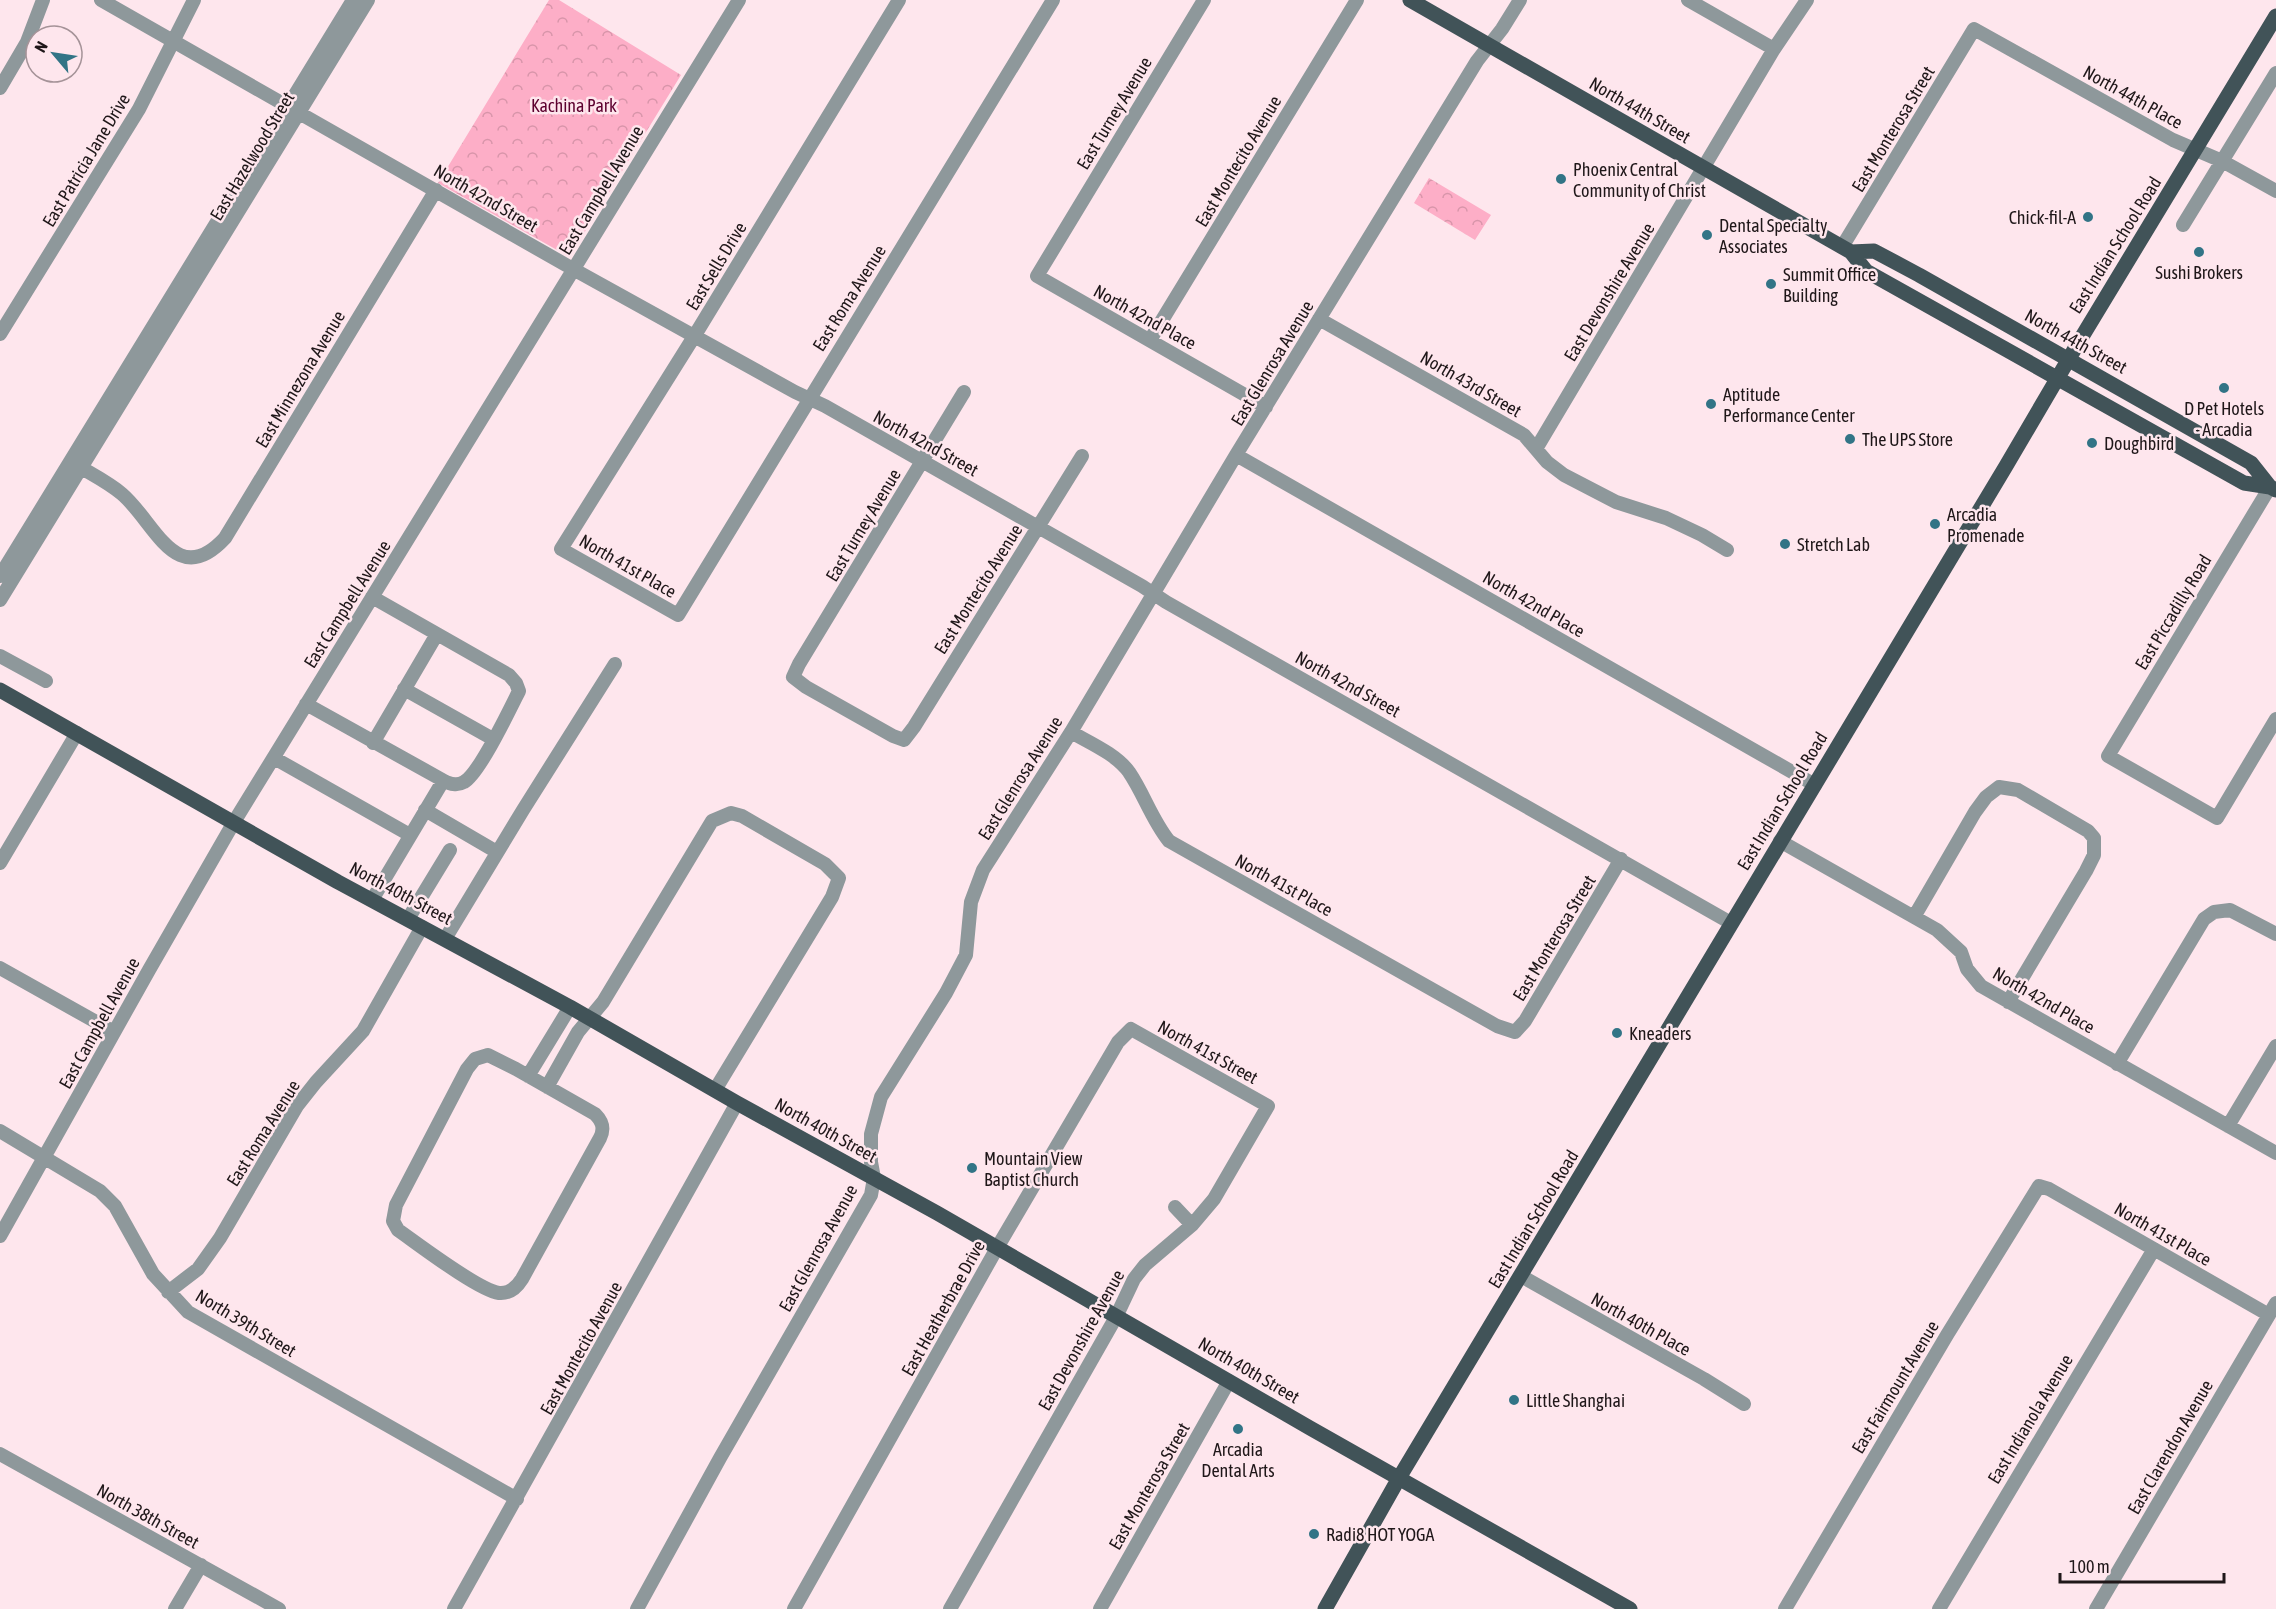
<svg xmlns="http://www.w3.org/2000/svg" width="2276" height="1609" viewBox="0 0 2276 1609" font-family="'Asap Condensed',sans-serif">
<defs>
<pattern id="park-crowns" width="20" height="18" patternUnits="userSpaceOnUse" patternTransform="scale(1.5)"><rect width="20" height="18" fill="#fdaec7"/><path d="M2 6a3 3 0 1 1 6 0M12 15a3 3 0 1 1 6 0" fill="none" stroke="#d895aa"/></pattern>
</defs>
<rect width="100%" height="100%" fill="#fee6ed"/>
<path fill="url(#park-crowns)" d="M549,0h10l122,75 -106,173 -9,7 -128,-72z
M1429,178l62,37 -16,25 -61,-37z"/>
<g fill="none" stroke-linecap="round" stroke-linejoin="round">
<path stroke="#8e989b" stroke-width="14" d="M101,0l472,269 222,123 30,14 317,180 24,16 565,321
M899,0l-204,335 -134,214 117,66 375,-615
M1204,0l-167,276 229,131
M1688,0l86,49
M0,88l27,-46 16,-42
M2183,225l93,-152
M1842,247l132,-218 199,111 49,21 54,30
M1319,319l205,116 23,27 17,13 52,27 50,16 36,17 25,15
M0,334l139,-225 55,-109
M1150,340l207,-340
M964,392l-165,272 -6,13 13,10 87,49 11,4 10,-13 168,-271
M1536,449l238,-400 33,-49
M1236,455l579,330
M75,464c16,10 33,18 47,30 33,28 54,97 103,44l211,-348
M2270,487l-162,269 109,62 59,-99
M0,576l353,-576
M0,600l368,-600
M0,656l46,25
M404,689l89,50
M306,704l140,78c6,2 11,4 18,0 15,-8 46,-73 55,-91l-3,-8 -7,-8 -137,-78
M1071,732c19,11 45,22 58,40 15,22 23,48 40,69l328,185 18,6 10,-11 96,-162
M373,743l64,-109
M274,758l136,77
M425,810l72,42
M1780,841l157,89 24,22 6,17 14,17 295,167
M0,863l77,-130
M372,900l71,-119
M1914,917l61,-105 11,-15 13,-10 19,3 70,41 6,7v17l-8,16 -78,131
M408,919l42,-69
M445,939l78,-129 92,-146
M0,968l114,64
M488,1055l28,14 79,45c7,7 10,14 5,24l-78,141c-5,8 -12,15 -23,14 -21,-3 -81,-49 -101,-63l-5,-9 3,-16 71,-136 8,-10z
M2117,1064l87,-145 10,-7 16,-2 46,24
M528,1076l42,-69
M547,1087l31,-55 25,-30 109,-181 19,-8 11,3 83,48 14,14 -7,19 -117,193
M2228,1126l48,-80
M0,1131l100,60 15,15 38,68 35,38 329,187
M1175,1207l17,18
M0,1236l149,-266 85,-148 505,-822
M1521,1276l183,103 40,25
M168,1292l30,-23 22,-31 77,-132 19,-24 47,-51 59,-104
M0,1454l279,155
M175,1609l26,-44
M454,1609l283,-506
M637,1609l83,-151 151,-263 3,-17 -3,-16v-28l10,-37 65,-104 20,-38 5,-53 12,-32 88,-138 165,-277 241,-394 25,-32 18,-29
M794,1609l203,-361 121,-206 13,-13 137,77 -54,93 -22,26 -47,40 -11,14 -18,38 -166,292
M1100,1609l129,-228
M1785,1609l162,-274 92,-149 10,3 220,126
M1939,1609l215,-360
M2096,1609l180,-306"/>
<path stroke="#415358" stroke-width="15" d="M1410,0l441,252 15,19 378,212 26,4 6,3
M1851,252l23,-1 45,24 332,188 19,24
M0,690l338,192 232,125 167,96 200,110 373,215 320,181
M1325,1609l74,-131 607,-1012 71,-121 199,-329"/>
</g>
<g fill="#327486" stroke="#fee6ed" stroke-width="2">
<circle cx="1561" cy="179" r="6"/>
<circle cx="2088" cy="217" r="6"/>
<circle cx="1707" cy="235" r="6"/>
<circle cx="2199" cy="252" r="6"/>
<circle cx="1771" cy="284" r="6"/>
<circle cx="2224" cy="388" r="6"/>
<circle cx="1711" cy="404" r="6"/>
<circle cx="1850" cy="439" r="6"/>
<circle cx="2092" cy="443" r="6"/>
<circle cx="1935" cy="524" r="6"/>
<circle cx="1785" cy="544" r="6"/>
<circle cx="1617" cy="1033" r="6"/>
<circle cx="972" cy="1168" r="6"/>
<circle cx="1514" cy="1400" r="6"/>
<circle cx="1238" cy="1429" r="6"/>
<circle cx="1314" cy="1534" r="6"/>
</g>
<g text-anchor="middle" dominant-baseline="central" stroke-width="5" stroke-linejoin="round" paint-order="stroke">
<g font-size="18" fill="#1f1719" stroke="#fee6ed">
<text transform="translate(2133 97) rotate(29)">North 44th Place</text>
<text transform="translate(1640 110) rotate(30)">North 44th Street</text>
<text transform="translate(1114 113) rotate(-59)">East Turney Avenue</text>
<text transform="translate(1893 129) rotate(-59)">East Monterosa Street</text>
<text transform="translate(252 156) rotate(-59)">East Hazelwood Street</text>
<text transform="translate(86 160) rotate(-59)">East Patricia Jane Drive</text>
<text transform="translate(1238 161) rotate(-59)">East Montecito Avenue</text>
<text transform="translate(601 190) rotate(-59)">East Campbell Avenue</text>
<text transform="translate(486 198) rotate(30)">North 42nd Street</text>
<text transform="translate(2115 245) rotate(-58)">East Indian School Road</text>
<text transform="translate(716 266) rotate(-59)">East Sells Drive</text>
<text transform="translate(1609 292) rotate(-59)">East Devonshire Avenue</text>
<text transform="translate(849 298) rotate(-58)">East Roma Avenue</text>
<text transform="translate(1145 317) rotate(29)">North 42nd Place</text>
<text transform="translate(2076 341) rotate(29)">North 44th Street</text>
<text transform="translate(1272 363) rotate(-59)">East Glenrosa Avenue</text>
<text transform="translate(300 379) rotate(-59)">East Minnezona Avenue</text>
<text transform="translate(1471 384) rotate(30)">North 43rd Street</text>
<text transform="translate(926 443) rotate(29)">North 42nd Street</text>
<text transform="translate(863 525) rotate(-59)">East Turney Avenue</text>
<text transform="translate(628 566) rotate(30)">North 41st Place</text>
<text transform="translate(978 589) rotate(-58)">East Montecito Avenue</text>
<text transform="translate(347 604) rotate(-58)">East Campbell Avenue</text>
<text transform="translate(1534 604) rotate(30)">North 42nd Place</text>
<text transform="translate(2173 612) rotate(-59)">East Piccadilly Road</text>
<text transform="translate(1348 684) rotate(29)">North 42nd Street</text>
<text transform="translate(1020 778) rotate(-58)">East Glenrosa Avenue</text>
<text transform="translate(1782 801) rotate(-59)">East Indian School Road</text>
<text transform="translate(1284 885) rotate(29)">North 41st Place</text>
<text transform="translate(401 893) rotate(28)">North 40th Street</text>
<text transform="translate(1554 938) rotate(-59)">East Monterosa Street</text>
<text transform="translate(2044 1000) rotate(30)">North 42nd Place</text>
<text transform="translate(99 1023) rotate(-61)">East Campbell Avenue</text>
<text transform="translate(1208 1052) rotate(29)">North 41st Street</text>
<text transform="translate(826 1130) rotate(29)">North 40th Street</text>
<text transform="translate(263 1133) rotate(-58)">East Roma Avenue</text>
<text transform="translate(1533 1219) rotate(-59)">East Indian School Road</text>
<text transform="translate(2163 1234) rotate(30)">North 41st Place</text>
<text transform="translate(818 1248) rotate(-61)">East Glenrosa Avenue</text>
<text transform="translate(943 1308) rotate(-61)">East Heatherbrae Drive</text>
<text transform="translate(246 1323) rotate(31)">North 39th Street</text>
<text transform="translate(1641 1324) rotate(29)">North 40th Place</text>
<text transform="translate(1081 1340) rotate(-61)">East Devonshire Avenue</text>
<text transform="translate(581 1348) rotate(-61)">East Montecito Avenue</text>
<text transform="translate(1249 1370) rotate(30)">North 40th Street</text>
<text transform="translate(1895 1387) rotate(-59)">East Fairmount Avenue</text>
<text transform="translate(2030 1419) rotate(-59)">East Indianola Avenue</text>
<text transform="translate(2170 1447) rotate(-60)">East Clarendon Avenue</text>
<text transform="translate(1149 1486) rotate(-60)">East Monterosa Street</text>
<text transform="translate(148 1516) rotate(29)">North 38th Street</text>
</g>
<g font-size="18" fill="#5d002f" stroke="#fee6ed">
<text x="574" y="105">Kachina Park</text>
</g>
<g font-size="18" fill="#1f1719" stroke="#fee6ed" text-anchor="start">
<text x="1573" y="169">Phoenix Central<tspan x="1573" dy="21">Community of Christ</tspan></text>
<text x="2076" y="217" text-anchor="end">Chick-fil-A</text>
<text x="1719" y="225">Dental Specialty<tspan x="1719" dy="21">Associates</tspan></text>
<text x="2199" y="272" text-anchor="middle">Sushi Brokers</text>
<text x="1783" y="274">Summit Office<tspan x="1783" dy="21">Building</tspan></text>
<text x="1723" y="394">Aptitude<tspan x="1723" dy="21">Performance Center</tspan></text>
<text x="2224" y="408" text-anchor="middle">D Pet Hotels<tspan x="2224" dy="21">- Arcadia</tspan></text>
<text x="1862" y="439">The UPS Store</text>
<text x="2104" y="443">Doughbird</text>
<text x="1947" y="514">Arcadia<tspan x="1947" dy="21">Promenade</tspan></text>
<text x="1797" y="544">Stretch Lab</text>
<text x="1629" y="1033">Kneaders</text>
<text x="984" y="1158">Mountain View<tspan x="984" dy="21">Baptist Church</tspan></text>
<text x="1526" y="1400">Little Shanghai</text>
<text x="1238" y="1449" text-anchor="middle">Arcadia<tspan x="1238" dy="21">Dental Arts</tspan></text>
<text x="1326" y="1534">Radi8 HOT YOGA</text>
</g>
</g>
<g transform="translate(54 54) rotate(299)"><circle r="28" fill="#fee6ed" stroke="#a59398" stroke-width="1.5"/>
<path d="M0-4.5L10 22L0 15L-10 22Z" fill="#327486"/>
<text y="-9" font-size="16" font-weight="bold" text-anchor="middle" fill="#1f1719">N</text>
</g>
<path d="M2060 1573v9h164v-9" fill="none" stroke="#1f1719" stroke-width="3"/>
<text x="2069" y="1573" font-size="18" fill="#1f1719" stroke="#fee6ed" stroke-width="4.5" paint-order="stroke">100 m</text>
</svg>
